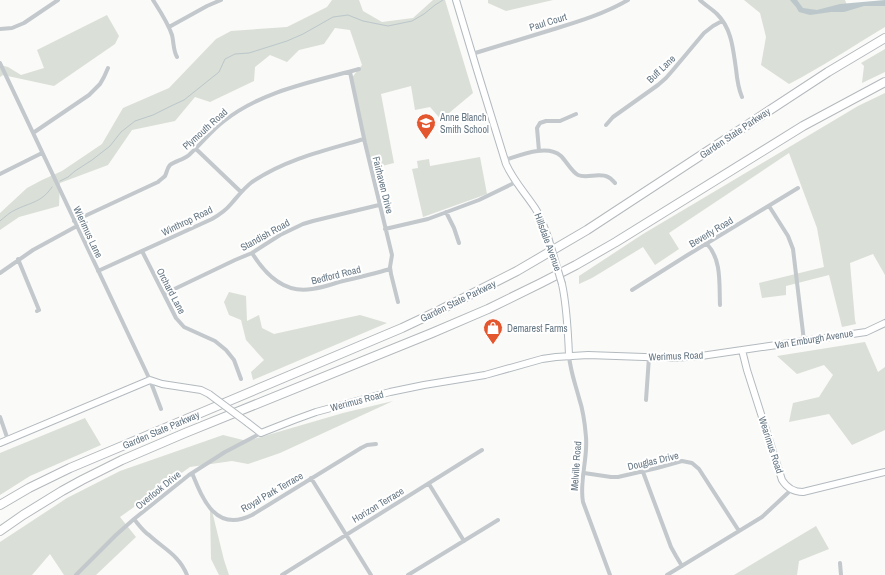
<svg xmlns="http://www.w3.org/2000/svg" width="885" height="575" viewBox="0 0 885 575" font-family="'Archivo Narrow',sans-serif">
<rect width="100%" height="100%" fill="#fafaf8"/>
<path fill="#dadfd7" d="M332,0h27l4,11 19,11 31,-4 20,-18h12l28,93 -24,20 -5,10 -14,-16 -15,3 -4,-24 -30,8 13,69 -24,6 -20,-89 12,-15 -12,-35 -15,-2 -11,16 -25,6 -12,12 -17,-7 -15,12 -1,14 -44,21 -15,-5 -20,24 -43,9 -24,35 -48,18 -1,23 -40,11 -19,13v-17l27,-25 15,-8 20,-9 40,-27 21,-36 46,-20 47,-49 15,-8 56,-4 40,-20z
M488,0h65l-47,11 -18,-8z
M744,0h101l2,5 38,-4v26c-32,19 -63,40 -96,57l-28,-19 5,-28 -6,-24z
M107,15l12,21 -4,8 -61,42 -51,-11 -3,2v-12l8,2 13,8 23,-7 -7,-18z
M885,49v23l-23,11 2,-17 -3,-3z
M885,93v182l-12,-21 -23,9 5,57 1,4 -14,3 -13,-52 -43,11v9l-24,3 -3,-15 65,-16 -7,-39 -28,-75 -120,80 10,16 -24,16 -12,-18 -51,31 -13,6v-8l64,-42 215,-128z
M480,157l7,37 -64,23 -11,-48 6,-1 -1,-7 12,-2 1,7z
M229,292l17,4 1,25 12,-6 3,13 12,6 86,-19 27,8 -134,57 -2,-8 13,-12 -18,-20 -5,-20 -12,-5 -5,-13z
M865,342l13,30 7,-5v63l-33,15 -23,-31 -40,8 4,-19 26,-6 14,-22 -9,-10 -27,9 -20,-18z
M393,401l-113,52 -32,11 -16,-3 -42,6 -70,50 16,20 -40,38h-32l-14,-21 -18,21h-32v-33l67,-44 53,-27 103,-36 24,6 96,-28z
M85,418l16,27 -71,31 -30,19v-42z
M210,509l2,2 12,49 5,15h-10l-8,-16z
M816,526l13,23 -30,12 -2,14h-63z"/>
<path fill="#bbc7cb" d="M790,0h7l6,8 14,2 23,-6 45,-4v6h-21l-20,6h-13l-21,3 -11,-3 -3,-5z"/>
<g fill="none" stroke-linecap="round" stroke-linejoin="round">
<path stroke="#bbc7cb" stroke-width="1" d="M60,181l8,-4 7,-6 17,-11 18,-14 11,-14 14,-11 18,-6 18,-9 13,-6 35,-28 6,-13 10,-5 14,-1 38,-12 16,-7 30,-17 15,-2 15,6 25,5 24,-5 12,-7 11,-9 8,-5
M0,221c5,-4 10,-9 15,-11 16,-8 26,-7 37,-23"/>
<g stroke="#b3babf" stroke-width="8">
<path id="secondary" d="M456,0l21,70 29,94c7,16 19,29 29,44 6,9 9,19 13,29
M562,284c5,23 6,47 7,71
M742,350l5,20 35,110c5,8 11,12 21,12l82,-20
M248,423l13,10 33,-13 22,-8 74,-20 34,-7 61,-10 57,-16 14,-2 32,-2 84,3 29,-2 41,-6 124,-18 19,-9
M0,443l150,-63 12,4 39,6 8,4"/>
</g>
<g stroke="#b4b9bd" stroke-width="10">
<path id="highway" d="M0,505l29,-17 41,-20 332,-140 38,-18 77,-39 70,-41 241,-158 57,-34
M0,531l23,-16 39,-24 20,-11 40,-20 63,-27 247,-100 56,-24 53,-26 35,-18 40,-23 187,-116 82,-44"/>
</g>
<path stroke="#c3c8cc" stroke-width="4" d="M153,0c7,11 15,23 19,35 2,8 1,15 5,22
M700,0c5,5 12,9 17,14 15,15 16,35 19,55 1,10 2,19 6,28
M169,27l38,-21 14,-6
M0,29l12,-1 12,-5 34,-23
M472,54c26,-8 52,-16 79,-24 26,-8 53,-16 77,-30
M0,63l150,317 11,29
M350,72l15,71 27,112 -2,12 1,7 7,28
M606,125l7,-8 45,-32 8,-7 7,-8 31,-37 9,-7 9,-5
M33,133l56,-38 11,-11 4,-7 4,-9
M195,148l46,44
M539,151l-2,-23 3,-5 6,-2h14l16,-7
M505,160c16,-5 42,-16 56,-4 5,5 11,16 17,19 9,4 21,-3 30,2 3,1 5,4 7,6
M0,174l42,-21
M769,206l19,30 5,13 11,92
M446,212l8,16 5,15
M74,221l84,-39c2,-2 5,-4 7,-6 2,-4 2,-8 5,-11 5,-4 13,-5 19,-10 12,-11 22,-24 35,-34 38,-30 88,-39 135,-52
M385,229l43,-10 51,-19 37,-18
M707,244c15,16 12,40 13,61
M142,251l34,67 8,9 31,14 11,9 8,10 7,19
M252,253c13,21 32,41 60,36 9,-1 18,-4 27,-7 17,-4 34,-8 51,-13
M18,259l21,51 -2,1
M98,271l114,-52c7,-4 14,-9 19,-15 7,-8 13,-16 21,-22 34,-23 74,-32 112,-43
M0,273l33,-23 44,-24
M632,290l54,-34 112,-68
M164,294l71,-34 17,-7 28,-18 23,-11 10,-3 66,-16
M569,355c1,15 6,28 10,43 4,12 6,26 7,39 2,22 -7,44 -3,65l27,73
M646,400l3,-43
M0,417l8,23
M643,472l28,75 5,9 6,10
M192,473c11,27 24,60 60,42l109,-67 6,-3 9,-1
M584,473l27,4h7l39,-9 25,-7 10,2 7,6 40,62
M311,478l60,97
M429,484l35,57
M134,519c5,6 9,12 15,16 15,14 30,20 38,40
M840,563l1,12
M76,575l40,-40 18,-16 55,-44 36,-23 36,-19
M282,575l200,-125
M408,575l90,-55
M667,575l95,-58 29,-27"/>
<use href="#secondary" stroke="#fff" stroke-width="6"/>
<use href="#highway" stroke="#fff" stroke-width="8"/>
<g stroke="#b3babf" stroke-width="8" stroke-linecap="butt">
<path id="secondary-bridge" d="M548,237l14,47
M209,394l39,29"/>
</g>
<use href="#secondary-bridge" stroke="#fff" stroke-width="6"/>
</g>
<defs>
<g id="school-pin" transform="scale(1)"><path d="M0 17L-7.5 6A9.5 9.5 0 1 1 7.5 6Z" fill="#e4572e" stroke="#fff"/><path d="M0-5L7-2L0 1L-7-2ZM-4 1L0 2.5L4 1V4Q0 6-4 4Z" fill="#fff"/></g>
<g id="shop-pin" transform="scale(1)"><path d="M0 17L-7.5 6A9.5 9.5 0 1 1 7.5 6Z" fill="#e4572e" stroke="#fff"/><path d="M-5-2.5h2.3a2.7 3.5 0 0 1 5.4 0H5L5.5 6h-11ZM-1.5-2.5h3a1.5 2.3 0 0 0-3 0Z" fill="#fff"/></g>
</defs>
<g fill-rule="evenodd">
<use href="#school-pin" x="426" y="123"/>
<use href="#shop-pin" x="493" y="328"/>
</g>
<g text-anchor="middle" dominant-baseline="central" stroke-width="4" stroke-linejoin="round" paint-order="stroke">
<g font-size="10" fill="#657683" stroke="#fff">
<text transform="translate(548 22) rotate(-17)">Paul Court</text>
<text transform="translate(661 69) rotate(-44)">Buff Lane</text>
<text transform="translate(205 129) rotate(-42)">Plymouth Road</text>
<text transform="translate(735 133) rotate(-34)">Garden State Parkway</text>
<text transform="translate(383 185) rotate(76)">Fairhaven Drive</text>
<text transform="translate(187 221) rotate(-26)">Winthrop Road</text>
<text transform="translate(88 232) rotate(65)">Wierimus Lane</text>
<text transform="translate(711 232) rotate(-31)">Beverly Road</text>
<text transform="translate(265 235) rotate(-29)">Standish Road</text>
<text transform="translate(548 242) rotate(70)">Hillsdale Avenue</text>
<text transform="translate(336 275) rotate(-14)">Bedford Road</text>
<text transform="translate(171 291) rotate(62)">Orchard Lane</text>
<text transform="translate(458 301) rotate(-26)">Garden State Parkway</text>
<text transform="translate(814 339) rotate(-9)">Van Emburgh Avenue</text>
<text transform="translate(676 356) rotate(-2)">Werimus Road</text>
<text transform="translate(357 401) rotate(-15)">Werimus Road</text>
<text transform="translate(161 430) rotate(-23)">Garden State Parkway</text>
<text transform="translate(771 445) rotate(72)">Wearimus Road</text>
<text transform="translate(653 461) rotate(-13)">Douglas Drive</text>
<text transform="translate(576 466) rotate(-86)">Melville Road</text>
<text transform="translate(158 490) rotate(-39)">Overlook Drive</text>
<text transform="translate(272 492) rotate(-30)">Royal Park Terrace</text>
<text transform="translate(378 505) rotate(-31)">Horizon Terrace</text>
</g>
<g font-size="10" fill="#657683" stroke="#fff" text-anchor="start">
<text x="440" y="117">Anne Blanch<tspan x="440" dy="12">Smith School</tspan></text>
<text x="507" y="328">Demarest Farms</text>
</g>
</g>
</svg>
